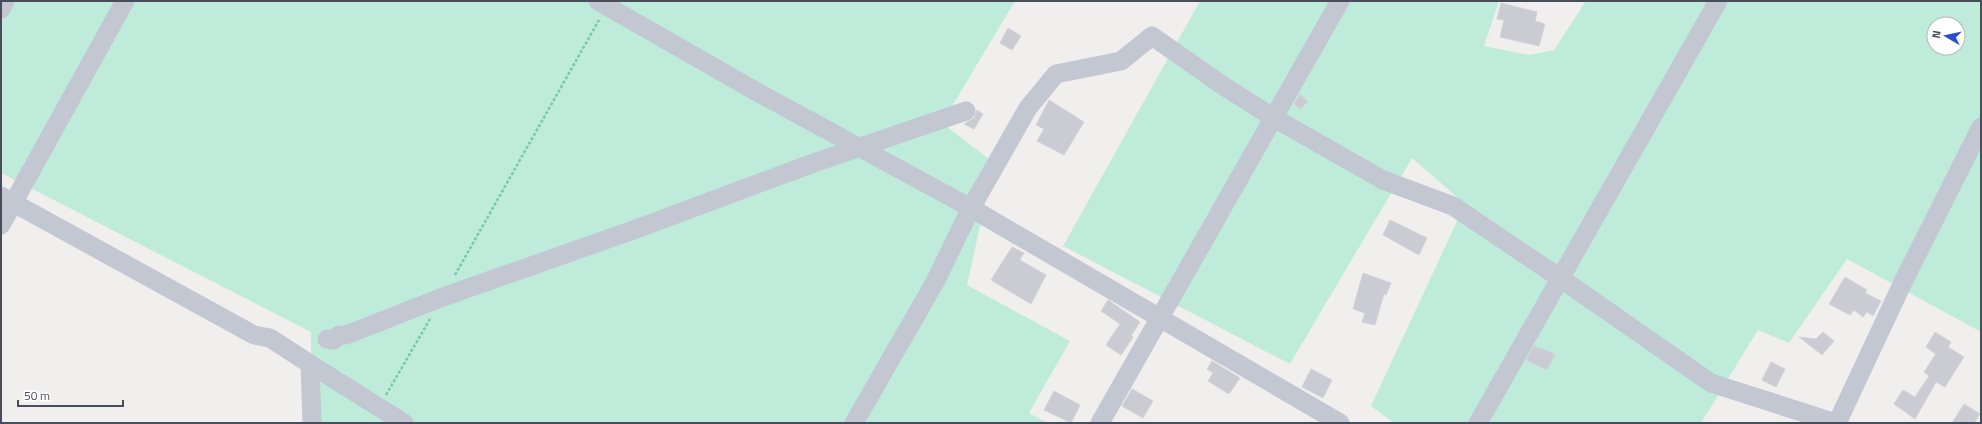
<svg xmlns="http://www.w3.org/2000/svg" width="1982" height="424" viewBox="0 0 1982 424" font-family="'Titillium Web',sans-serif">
<rect width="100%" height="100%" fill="#f1efee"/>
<path fill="#bfecda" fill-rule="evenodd" d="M1,1h1014l-73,122 52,40 -27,122 103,56 -41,72 19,10h-737v-91l-310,-159z
M1200,1h299l-15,45 45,9 25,-5 32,-49h395v331l-134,-73 -58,84 -31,-13 -57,93h-307l-23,-17 94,-202 -53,-46 -122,206 -227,-118zM1934,24h24v24h-24z"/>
<path fill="#cbccd3" stroke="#d2d3d9" d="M1501,3l36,9 -2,9 10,3 -6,22 -39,-9 4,-17 -7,-1z
M1008,28l13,8 -9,14 -12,-7z
M1300,94l8,8 -8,7 -6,-5z
M1049,100l35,22 -20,33 -27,-14 7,-12 -8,-4z
M977,110l6,4 -9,15 -10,-5 10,-6z
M1390,220l37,18 -8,17 -36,-20z
M1012,247l12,6 -4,7 26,15 -15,29 -40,-24z
M1363,273l28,10 -5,12 -2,-1 -9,31 -13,-3 3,-9 -12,-4z
M1845,277l22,13 -2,3 16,8 -8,15 -6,-4 -4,5 -9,-7 -4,5 -21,-11z
M1108,300l32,22 -9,14 2,1 -12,18 -15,-10 14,-21 -19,-13z
M1823,332l11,9 -12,14 -23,-18 17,2z
M1935,332l16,10 -3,5 16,10 -19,30 -9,-5 -21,37 -21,-15 9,-14 12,7 14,-21 -5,-4 12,-18 -10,-7z
M1534,346l21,8 -8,16 -21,-10z
M1212,361l28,17 -11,16 -21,-13 5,-8 -6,-4z
M1771,362l14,7 -9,18 -14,-7z
M1311,369l21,11 -9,18 -21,-11z
M1132,389l21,12 -10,17 -21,-12z
M1054,391l26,14 -9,18 -27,-13z
M1964,404l16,10 -6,9h-22z"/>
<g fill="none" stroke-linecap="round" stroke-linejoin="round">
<path stroke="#7ac7b1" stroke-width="2.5" stroke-dasharray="3 2" stroke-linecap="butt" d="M455,275l144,-255
M386,395l44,-76"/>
<path stroke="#c2c7d2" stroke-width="19" d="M598,1l159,91 214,116 -36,74 -81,141
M1,9l4,-8
M1,196l253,139 16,3 40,26 2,59
M1,225l124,-224
M327,339l7,1 5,-5h7l97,-38 196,-69 172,-64 155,-53
M310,364l94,59
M1100,423l240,-422
M1340,423l-369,-215 57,-100 28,-34 65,-13 31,-25 70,49 52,33 109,62 70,26 107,72 151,105 125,40
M1478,423l240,-422
M1837,423l67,-143 77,-153"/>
</g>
<rect width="1982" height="424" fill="none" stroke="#474d5a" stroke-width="4"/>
<g transform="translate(1946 36) rotate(279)"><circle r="19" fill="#ffffff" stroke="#b5b8bd"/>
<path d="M0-3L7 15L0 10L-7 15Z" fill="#254cd3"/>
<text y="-6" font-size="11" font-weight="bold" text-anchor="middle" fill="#474d5a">N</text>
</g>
<path d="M18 400v6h105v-6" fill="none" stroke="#474d5a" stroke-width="2"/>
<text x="24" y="400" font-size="12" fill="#474d5a" stroke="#ffffff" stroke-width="3" paint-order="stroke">50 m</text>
</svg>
